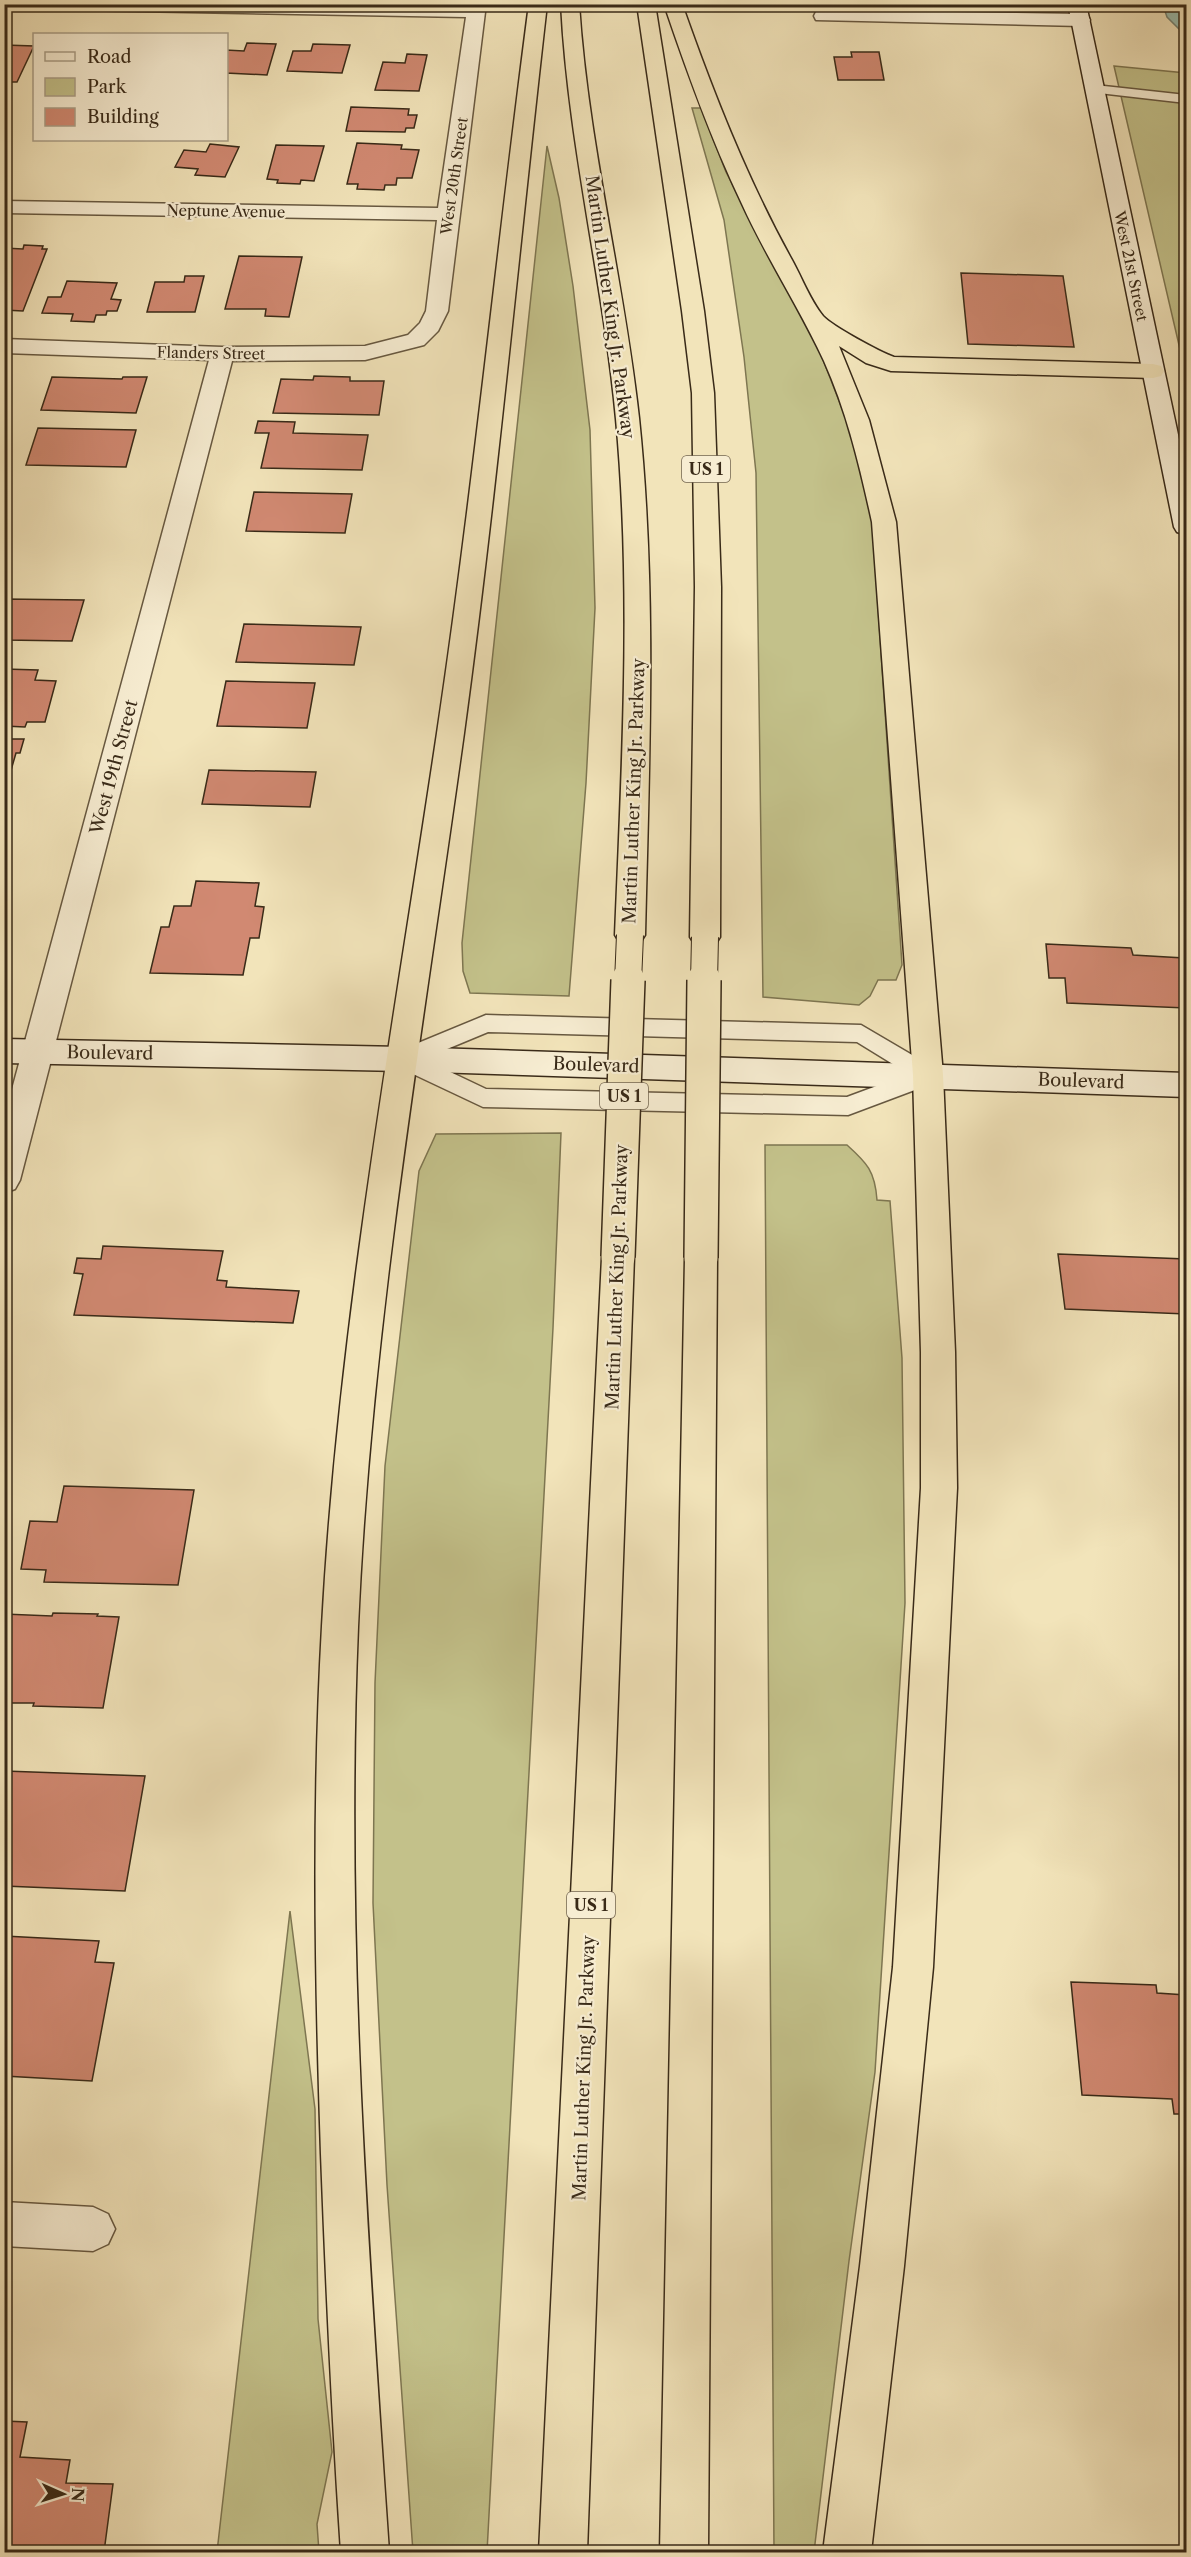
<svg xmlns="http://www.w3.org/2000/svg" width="1191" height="2557" viewBox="0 0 1191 2557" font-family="'Libre Caslon Text',serif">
<rect width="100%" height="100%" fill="#f2e4ba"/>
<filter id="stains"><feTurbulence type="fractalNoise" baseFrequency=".00333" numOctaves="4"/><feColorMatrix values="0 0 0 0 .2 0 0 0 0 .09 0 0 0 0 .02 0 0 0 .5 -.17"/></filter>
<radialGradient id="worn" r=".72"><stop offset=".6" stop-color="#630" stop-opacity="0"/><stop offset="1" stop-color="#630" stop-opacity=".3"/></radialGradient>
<path fill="#c3c18a" stroke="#7e7651" stroke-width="1.5" d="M1114,66l72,7v302z
M692,108h9l25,64 94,180 35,90 17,76 30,447 -6,15h-18l-8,16 -11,9 -96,-8 -7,-524 -12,-116 -20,-137z
M547,146l12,52 14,88 17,144 5,178 -9,175 -17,213 -99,-3 -7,-22 -1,-28z
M561,1133l-8,195 -66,1224h-74l-26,-367 -14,-282 2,-220 10,-217 34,-295 17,-37z
M765,1145h82c20,18 28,26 30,55l13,1 12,157 3,245 -30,469 -26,189 -35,291h-40z
M290,1911l25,198 3,210 14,133 -15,72 2,28h-102z"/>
<path fill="#9bbfb0" stroke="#748373" stroke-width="1.5" d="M1163,5h23v31l-19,-19z"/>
<path fill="#d18972" stroke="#392a18" stroke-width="1.5" d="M247,43l29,1 -9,31 -41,-2v-23l18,1z
M313,44l37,1 -8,28 -55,-2 6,-20h18z
M4,45l30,1 -17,36h-13z
M851,52h28l5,28h-46l-4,-23h18z
M407,54l20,1 -8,36 -44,-1 8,-28 22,1z
M351,107l58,2 -1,6h9l-3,13h-8l-1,4 -59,-1z
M357,143l45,2 -1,4 18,1 -7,28h-15l-1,7h-11l-1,5 -27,-1 1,-5h-11z
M210,144l29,3 -14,30 -30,-2 3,-6 -23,-2 9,-17 22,2z
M276,145l48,1 -10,35 -13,-1 -1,4 -23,-1 1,-3 -11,-1z
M24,245l19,1 -1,3h5l-24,62 -19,-1v-62l19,1z
M239,256l63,1 -13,60 -24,-1 1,-7h-41z
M961,273l102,3 11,71 -106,-3z
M185,276h19l-9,36h-48l8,-30h29z
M67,281l50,2 -6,16 10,1 -4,11h-10l-1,4h-10l-2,7 -23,-1 2,-7 -31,-1 6,-16h13z
M314,376l36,1v4h34l-5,34 -106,-2 8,-34 32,1z
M52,377l70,2 1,-2h24l-11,36 -95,-3z
M258,421l37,1 -2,11 75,2 -6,35 -101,-2 8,-35h-14z
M38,428l98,2 -10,37 -100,-2z
M254,492l98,2 -7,39 -99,-2z
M4,599l80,1 -12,41 -68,-1z
M244,624l117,3 -7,38 -118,-3z
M4,669l34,1 -3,10 21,1 -11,41h-18l-2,5 -21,-1z
M226,681l89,2 -8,45 -90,-2z
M4,739h20l-4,14h-4l-9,31h-3z
M209,770l107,2 -6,35 -108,-3z
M196,881l63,2 -4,23 9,1 -5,31h-9l-7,37 -93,-2 11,-46h8l5,-21h17z
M1046,944l85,4 2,7 51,3 2,50 -119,-5 -2,-25h-16z
M103,1246l120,5 -6,29 10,1 -1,6 73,4 -6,32 -219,-8 9,-41 -9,-1 3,-15 24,1z
M1058,1254l128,5v55l-121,-5z
M64,1486l130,4 -16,95 -134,-3 2,-12 -25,-1 9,-48 27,1z
M53,1613l45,1 -1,2 22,1 -16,91 -70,-2 1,-3h-30v-89l48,2z
M4,1771l141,5 -20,115 -121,-5z
M4,1936l95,5 -4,21 19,1 -22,118 -88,-5z
M1071,1982l85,3 1,8 29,2v119h-12l-2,-15 -90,-4z
M4,2421l23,1 -7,35 50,3 -4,23 47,1 -9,68h-100z"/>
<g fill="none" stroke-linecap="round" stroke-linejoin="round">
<g stroke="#675840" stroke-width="3">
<path id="lane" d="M1095,85l91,10v8l-96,-11 -2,-3 2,-3z
M486,1015l375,10 75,44 3,7 -3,6 -88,33 -365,-8 -89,-42 -3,-6 3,-6zM488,1032l369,10 52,32 -62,23 -361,-8 -63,-30z"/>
</g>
<g stroke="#675840" stroke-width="3">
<path id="street" d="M68,4h418l-38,307 -10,20 -14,14 -59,15 -133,1 -212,819 -5,9 -11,4v-74l205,-759 -205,-7v-14l218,8 143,-1 43,-11 12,-12 6,-12 11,-91 -433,-7v-12l434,7 28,-191 -389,-7 -7,-2z
M823,10l258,4 7,2 2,4 -2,4 -7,2 -265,-6 -2,-4 2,-4z
M4,2202l89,5 15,7 7,15 -7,15 -15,7 -89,-5z"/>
</g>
<g stroke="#392a18" stroke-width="3">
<path id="secondary" d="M1068,4h18l100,468v63l-9,-3 -3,-5z
M4,1039l398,8 784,26v24l-784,-26 -398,-8z"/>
</g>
<g stroke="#392a18" stroke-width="3">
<path id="highway" d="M529,4h18c-28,243 -50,487 -83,729 -41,297 -93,594 -106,894 -13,308 10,617 31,925h-48c-9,-132 -15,-265 -20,-398 -6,-176 -9,-352 1,-528 16,-300 71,-596 115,-893 36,-242 60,-486 92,-729z
M561,4h18c9,140 45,276 60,414 18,172 10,345 6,517l-5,8 -10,3 -10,-3 -5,-8c7,-172 17,-345 1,-516 -13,-139 -48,-275 -55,-415z
M637,4h18l49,307 10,82 7,194 -1,350 -5,8 -10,3 -10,-3 -5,-8 5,-350 -3,-194 -10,-82z
M664,4h18c31,88 65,175 110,256 10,18 18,40 31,56 9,10 57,36 71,41l259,7 8,2 3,5 -3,5 -8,2 -262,-7 -25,-8 -27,-17 30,74 27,102 47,553 12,277 2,136 -24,479 -29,299 -33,286h-48l37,-286 33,-299 28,-479v-136l-8,-277 -41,-553c-12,-55 -25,-110 -48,-161 -25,-54 -58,-104 -82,-157 -31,-65 -55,-132 -78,-200z
M618,1243l12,4 4,10 -47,1295h-48l63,-1295 4,-10z
M701,1244l12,4 4,10 -9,1294h-48l25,-1294 4,-10z"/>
</g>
<use href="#lane" fill="#f7edd2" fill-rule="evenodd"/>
<use href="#street" fill="#f7edd2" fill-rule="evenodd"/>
<use href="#secondary" fill="#f7edd2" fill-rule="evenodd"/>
<use href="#highway" fill="#f2e4ba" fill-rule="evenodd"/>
<g stroke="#392a18" stroke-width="28" stroke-linecap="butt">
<path id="highway-bridge-far1" d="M628,982l2,-47
M704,982l1,-45"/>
</g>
<g stroke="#392a18" stroke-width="36" stroke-linecap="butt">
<path id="highway-bridge" d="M618,1257l10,-277
M701,1258l3,-278"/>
</g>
<use href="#highway-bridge-far1" stroke="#f2e4ba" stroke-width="26"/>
<use href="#highway-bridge" stroke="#f2e4ba" stroke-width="33"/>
</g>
<g text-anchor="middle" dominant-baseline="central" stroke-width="4.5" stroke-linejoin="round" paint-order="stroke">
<g font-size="15" fill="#392a18" stroke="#f7edd2">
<text transform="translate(454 176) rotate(-82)">West 20th Street</text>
<text transform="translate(226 211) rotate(1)">Neptune Avenue</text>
<text transform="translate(1131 266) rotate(78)">West 21st Street</text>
<text transform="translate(211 353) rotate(1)">Flanders Street</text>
</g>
<g fill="#f7edd2" stroke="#726450" stroke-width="1.5">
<rect x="682" y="456" width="48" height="26" rx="4.5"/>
<rect x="600" y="1083" width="48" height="26" rx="4.5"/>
<rect x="567" y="1892" width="48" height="26" rx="4.5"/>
</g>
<g font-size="16" font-weight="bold" fill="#392a18">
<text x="706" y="469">US 1</text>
<text x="624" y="1096">US 1</text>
<text x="591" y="1905">US 1</text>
</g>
<g font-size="18" fill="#392a18" stroke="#f7edd2">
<text transform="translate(610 307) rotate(82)">Martin Luther King Jr. Parkway</text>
<text transform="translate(114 767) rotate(-75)">West 19th Street</text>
<text transform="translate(634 791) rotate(-88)">Martin Luther King Jr. Parkway</text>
<text transform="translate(110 1053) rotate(1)">Boulevard</text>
<text transform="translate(596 1065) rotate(2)">Boulevard</text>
<text transform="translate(1081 1081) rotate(2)">Boulevard</text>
<text transform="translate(617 1277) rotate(-88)">Martin Luther King Jr. Parkway</text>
<text transform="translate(584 2068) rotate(-88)">Martin Luther King Jr. Parkway</text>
</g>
</g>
<rect width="1191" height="2557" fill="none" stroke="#f2e4ba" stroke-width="24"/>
<rect x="6" y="6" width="1179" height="2545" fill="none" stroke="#392a18" stroke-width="3"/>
<rect x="12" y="12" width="1167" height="2533" fill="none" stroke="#392a18" stroke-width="1.5"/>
<rect x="33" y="33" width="195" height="108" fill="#f7edd2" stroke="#ab9f88" stroke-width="1.5"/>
<rect x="45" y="52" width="30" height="9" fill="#f7edd2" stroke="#ab9f88" stroke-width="1.5"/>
<text x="87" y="63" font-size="18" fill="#392a18">Road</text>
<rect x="45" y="78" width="30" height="18" fill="#c3c18a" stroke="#ab9f88" stroke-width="1.5"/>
<text x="87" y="93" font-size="18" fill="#392a18">Park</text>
<rect x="45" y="108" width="30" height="18" fill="#d18972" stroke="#ab9f88" stroke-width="1.5"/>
<text x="87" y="123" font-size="18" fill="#392a18">Building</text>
<g transform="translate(63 2494) rotate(93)" stroke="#f7edd2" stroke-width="4.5" paint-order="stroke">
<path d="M0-4.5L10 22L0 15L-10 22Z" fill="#392a18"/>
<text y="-9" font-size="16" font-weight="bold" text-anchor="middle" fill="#392a18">N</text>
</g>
<rect width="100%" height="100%" filter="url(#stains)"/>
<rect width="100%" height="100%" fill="url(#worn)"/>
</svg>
